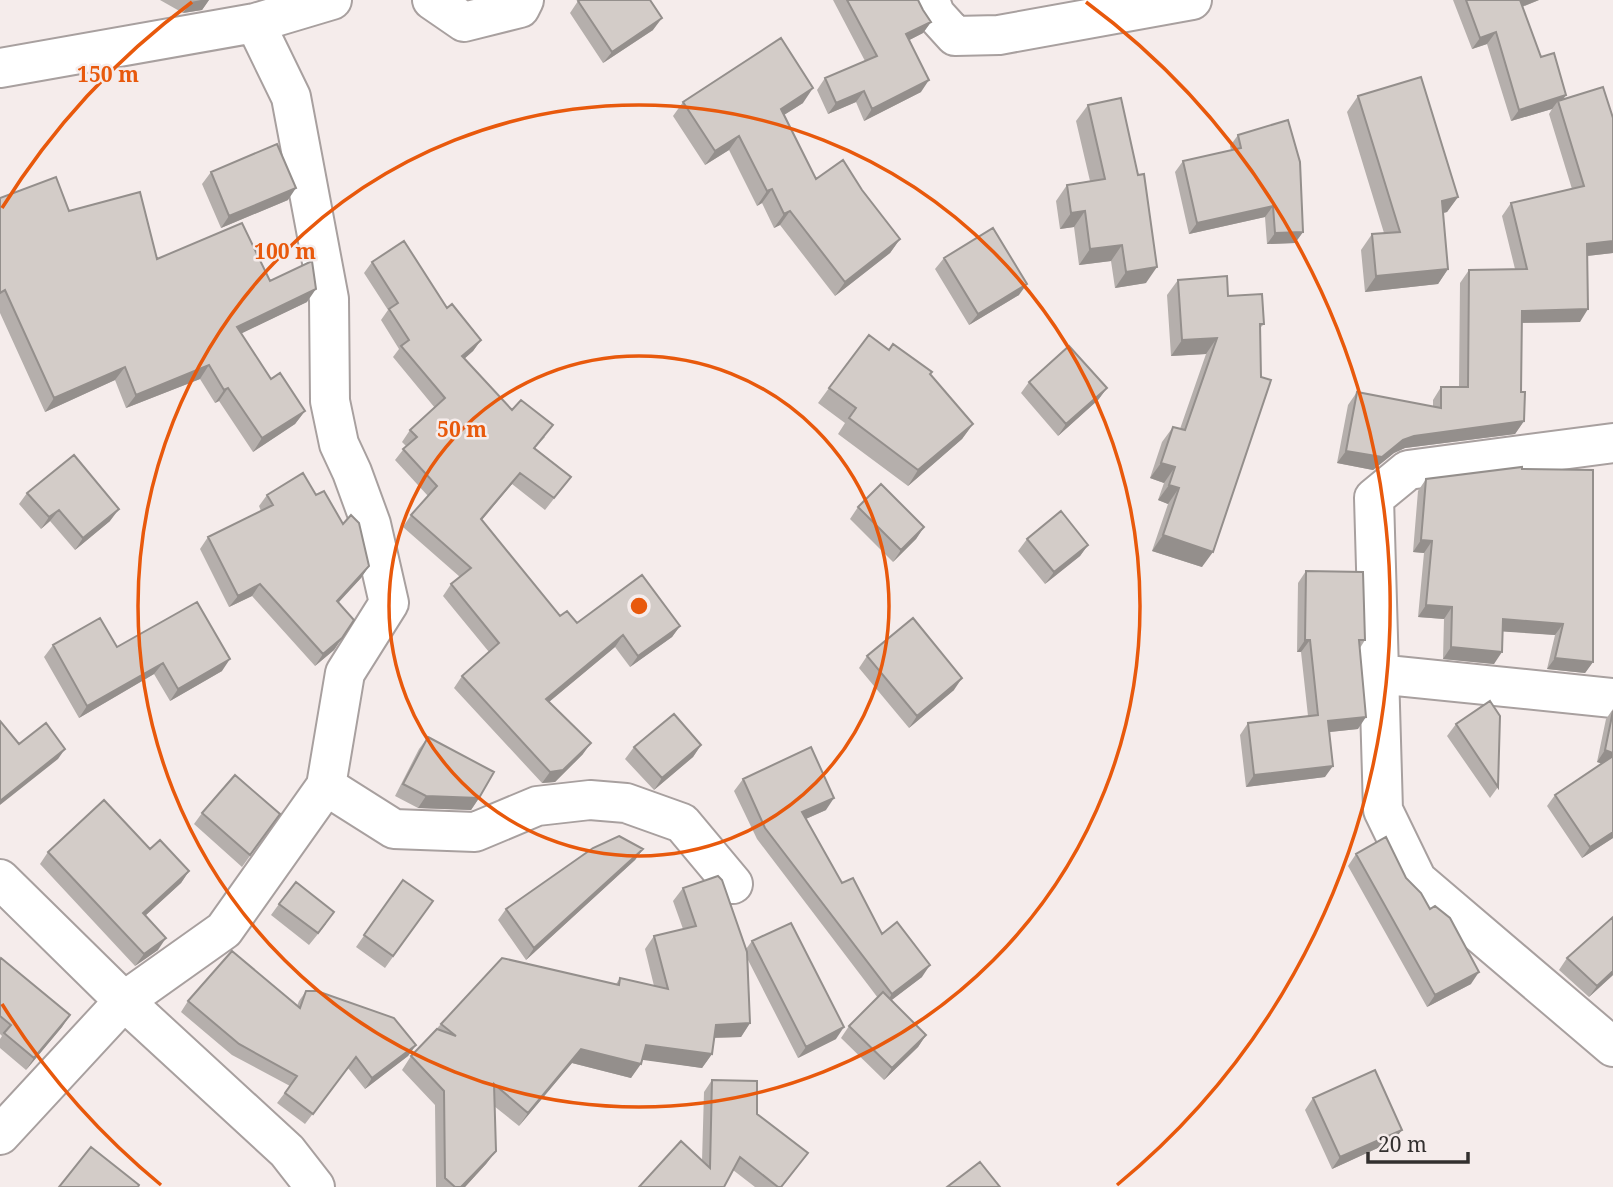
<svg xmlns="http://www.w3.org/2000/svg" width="1613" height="1187" viewBox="0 0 1613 1187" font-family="'Noto Serif',serif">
<rect width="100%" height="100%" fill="#f5eceb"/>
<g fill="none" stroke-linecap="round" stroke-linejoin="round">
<g stroke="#a8a09f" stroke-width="42">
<path id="minor" d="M432,0l32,22 56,-14 4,-8
M930,0l5,14 20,22 44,-1 193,-35
M0,68l255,-45 77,-23
M1613,443l-205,27 -34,28 9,312 34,70 196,167
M1377,674l236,24
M326,786l68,43 81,3 62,-26 53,-6 36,3 56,20 51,61
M0,879l124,122 163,150 28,36
M0,1135l124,-134 100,-71 102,-144 19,-113 44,-70 -18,-79 -19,-52 -13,-28 -9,-43 -1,-102 -38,-202 -36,-74"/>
</g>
<use href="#minor" stroke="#fff" stroke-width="38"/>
</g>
<path fill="#b5afac" d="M160,0h49l-7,10 -19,3z
M833,0h85l5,10 8,12 -8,11 -14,7 12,52 -57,29 -8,-19 -28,12 -11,-24 8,-12 40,-17z
M1453,0h86l-17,7 19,50 23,42 49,19v135l-26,3 -7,66 -58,1 -1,69 3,29 -9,13 -110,14 -11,5 -21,17 -36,-7 11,-58 9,-13 76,15v-7l8,-13h18l1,-104 9,-13 46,-1 -13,-53 9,-13 61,-14 -23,-75 3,-5 -41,12 -24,-77 -15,5z
M578,1l75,29 -50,33 -33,-50z
M1358,96l100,101 -11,15 -4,1 5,56 -10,15 -73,8 -4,-42 11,-16 12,-1 -37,-121z
M683,102l120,1 -19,12 32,64 46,11 38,49 -10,14 -55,43 -55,-71 -6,3 -12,-25 -5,3 -28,-56 -24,15 -32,-49z
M1088,105l58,178 -31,5 -4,-27 -32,4 -5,-38 -14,2 -4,-28 11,-16 23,-4 -14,-60z
M1238,135l65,97 -8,11 -28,1 -2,-27 -76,17 -14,-62 8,-11 48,-11 -1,-4z
M211,172l77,28 -67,28 -19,-44z
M0,198l69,13 88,48 113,22 37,21 -66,31 30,46 34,32 -10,13 -42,28 -34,-51 -4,2 -15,-24 -74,29 -11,-28 -70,32 -45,-99z
M944,258l75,37 -50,30 -34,-56z
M372,262l75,46 34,32 -8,11 -9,8 48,51 33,27 -10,11 36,29 -26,33 -33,-26 -30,36 78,96 17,7 103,3 -8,11 -42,30 -15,-20 -66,55 34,52 -28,28 -13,1 -88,-95 8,-12 27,-24 -46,-56 8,-12 9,-7 -57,-50 8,-12 17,-19 -33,-36 11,-14 -4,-4 8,-12 25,-22 -42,-51 6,-8 -18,-29 7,-10 -24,-37z
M1178,280l50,16 36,28 -4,4 -58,239 -50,-16 16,-47 -10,-4 6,-17 -14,-5 12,-36 11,-15 7,2 26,-75 -35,2 -4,-61z
M889,350l84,74 -11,15 -54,47 -70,-52 7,-11 -27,-20 11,-15z
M1029,382l78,6 -9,12 -40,36 -37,-43z
M1522,469l71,193 -8,11 -38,-4 8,-34 -52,-4 -9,33 -51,-5 1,-40 -26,-2 6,-64 -11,-1 5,-61 8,-12z
M27,493l83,28 -35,29 -25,-29 -9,8 -22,-25z
M267,495h49l27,29 26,42 -8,12 -23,24 4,36 -8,12 -19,16 -63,-70 -23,11 -29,-58 8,-12 53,-26 -2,-5z
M858,507l66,20 -8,12 -23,23 -43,-43z
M1027,539l61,6 -8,11 -35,28 -27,-33z
M1306,571l59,69 -5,8 -2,81 -28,3 -5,45 -79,10 -6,-52 8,-12 60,-7 -7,-64h-4l1,-69z
M53,645l64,2 105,24 -52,30 -16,-27 -75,44 -35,-61z
M867,656l87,34 -45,38 -50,-60z
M1613,709v129l-31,20 -35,-52 8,-11 47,-32 -5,-1 9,-43z
M1456,724l42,63 -8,11 -43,-62z
M428,737l51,61 -8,12 -53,-2 -23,-12 24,-47z
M701,745l-8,12 -39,33 -29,-31 9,-12z
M743,779l83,31 -20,9 36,64 40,51 40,43 -31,23 35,35 -8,12 -34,33 -43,-42 8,-12 29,-28 -121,-159 -23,-48z
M202,813l78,1 -38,53 -48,-43z
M150,849l39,22 -8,12 -36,33 13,34 -23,16 -95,-102 8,-12z
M643,849l-8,11 -109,100 -28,-40 8,-11z
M1356,854l115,130 -44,23 -79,-141z
M403,880l30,21 -48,67 -29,-21z
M683,888l63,61 6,-8 84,98 -38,19 -50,-98 2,63 -9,14 -27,1 -2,16 -10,14 -60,-9 -11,19 -59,-15 -53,63 -25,-20 2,45 -10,13 -21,23h-29l-1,-82 -33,-35 9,-14 30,-32 175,-40 4,-6 34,8 -9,-37 9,-13 29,-7 -10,-28z
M279,904l47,20 -17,21 -38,-30z
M1567,958l46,17 -24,22 -30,-27z
M0,960l70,55 -8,12 -36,43 -26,-22v-9l2,-3 -2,-2z
M306,991l110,54 -8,11 -43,33 -17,-21 -43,56 -28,-21 13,-17 -58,-31 -51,-43 7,-11 109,5 2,-5z
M712,1080l45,34 42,51 -17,22h-27l-22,-17 -9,17 -22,-26 2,-69z
M1313,1098l89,32 -9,11 -61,28 -27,-59z"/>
<path fill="#948f8c" d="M201,0h8l-7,10 -19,3 8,-11z
M1519,0h20l-28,11z
M662,18l-9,12 -50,33 9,-11z
M931,22l-8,11 -25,13 8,-12z
M1496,32l-9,12 -15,5 8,-11z
M929,80l-8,12 -57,29 8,-12z
M813,88l-10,15 -32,20 10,-14z
M864,91l-8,11 -28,12 8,-11z
M1566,95l-7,11 -1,-5 -6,8 -41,12 8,-11z
M739,136l-10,14 -24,15 10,-14z
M296,188l-8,12 -67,28 8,-12z
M772,189l-10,14 -5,3 10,-15z
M1458,197l-11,15 -16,4 11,-15z
M1273,206l-8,11 -76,17 8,-11z
M790,211l-10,14 -6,3 10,-14z
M1085,211l-11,16 -14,2 11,-16z
M1303,232l-8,11 -28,1 8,-11z
M900,239l-10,14 -55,43 10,-14z
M1613,241v12l-35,4 9,-13z
M1122,245l-11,16 -32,4 11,-16z
M1157,267l-11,16 -31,5 11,-16z
M1448,269l-10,15 -73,8 11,-16z
M1027,284l-8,11 -50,30 9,-11z
M316,289l-9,13 -79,38 9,-13z
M1588,309l-8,13 -67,1 9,-12z
M1217,338l-11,16 -35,2 11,-16z
M481,340l-8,11 -19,17 8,-12z
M209,365l-9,14 -74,29 10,-13z
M125,367l-10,13 -70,32 9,-14z
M228,388l-9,13 -4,2 9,-13z
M1107,388l-9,12 -40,36 8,-12z
M305,411l-10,13 -42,28 9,-14z
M1524,421l-9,13 -110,14 -11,5 -21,17 -36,-7 9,-12 57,-11 11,-4z
M973,424l-11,15 -54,47 10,-16z
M1161,463l14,4 -11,16 -14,-5z
M520,473l-8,11 -39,46 8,-11z
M1169,485l10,3 -11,16 -10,-4z
M119,509l-9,12 -35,29 8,-12z
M59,510l-9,11 -9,8 8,-12z
M924,527l-8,12 -23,23 8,-12z
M1163,535l50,17 -11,15 -50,-16z
M1421,540l11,1 -8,12 -11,-1z
M1088,545l-8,11 -35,28 9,-12z
M369,566l-8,12 -32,35 8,-12z
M260,584l-8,12 -23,11 9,-11z
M1426,605l26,2 -8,12 -26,-2z
M1503,619l60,5 -8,11 -60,-4z
M680,626l-8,11 -42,30 8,-11z
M623,635l-8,12 -77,64 8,-12z
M342,638l-8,12 -19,16 8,-12z
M1305,640h5l-9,12h-4z
M1451,647l51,5 -8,12 -51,-5z
M1555,658l38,4 -8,11 -38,-4z
M230,659l-8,12 -52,30 8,-12z
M163,663l-9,11 -75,44 8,-12z
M962,678l-8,12 -45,38 8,-12z
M1366,717l-8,12 -38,4 8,-12z
M591,743l-8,11 -28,28 -13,1 8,-11z
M701,745l-8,12 -39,33 8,-12z
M65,749l-7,10 -58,46v-4z
M1605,750l8,3v6l-5,7 -11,-4z
M1333,766l-8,11 -79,10 8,-12z
M426,796l53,2 -8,12 -53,-2z
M834,798l-8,12 -32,14 8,-12z
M1613,832v6l-31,20 8,-11z
M643,849l-8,11 -109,100 8,-12z
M189,871l-8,12 -46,42 8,-12z
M166,938l-8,12 -23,16 9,-12z
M930,965l-8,12 -38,29 8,-12z
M1613,971v4l-24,22 8,-11z
M1479,972l-8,12 -44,23 8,-12z
M70,1015l-8,12 -36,43 8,-12z
M750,1023l-9,14 -35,1 10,-13z
M844,1027l-8,12 -38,19 8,-11z
M926,1035l-8,12 -34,33 8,-12z
M416,1045l-8,11 -43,33 7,-11z
M646,1045l66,9 -10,14 -66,-9z
M581,1049l60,15 -10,14 -59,-15 -53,63 9,-13z
M1402,1130l-9,11 -61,28 8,-12z
M496,1151l-10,13 -21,23h-4z"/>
<path fill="#d3ccc8" stroke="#948f8c" stroke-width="2" d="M580,0h70l12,18 -50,34 -34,-51z
M847,0h71l5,10 8,12 -25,12 23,46 -57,29 -8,-18 -28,12 -11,-25 52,-22z
M1466,0h54l21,57 13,-4 12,42 -47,15 -23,-78 -16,6z
M781,38l32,50 -32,21 35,70 27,-19 19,30 38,49 -55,43 -55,-71 -6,3 -12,-25 -5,2 -28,-55 -24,15 -32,-49z
M1421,77l37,120 -16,4 6,68 -72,7 -4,-42 28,-2 -42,-136z
M1603,87l10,31v123l-26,3 1,65 -66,2 -1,81h4l-1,29 -110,15 -11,4 -21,17 -36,-6 11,-59 84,16v-21h27l1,-117 58,-1 -16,-66 73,-17 -26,-85z
M1121,98l17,77 6,-1 13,93 -31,5 -4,-27 -32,4 -5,-38 -14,2 -4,-28 38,-6 -17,-74z
M1288,120l12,42 3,70 -28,1 -2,-27 -76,17 -14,-62 58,-13 -3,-13z
M277,144l19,44 -67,28 -18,-44z
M56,177l13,34 71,-19 17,67 85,-36 28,58 42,-20 4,28 -79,38 34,52 9,-6 25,38 -43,27 -34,-50 -4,2 -15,-25 -73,30 -11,-28 -71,31 -49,-108 -5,3v-95z
M993,228l34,56 -49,30 -34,-56z
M404,241l43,67 5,-4 29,36 -19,16 50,54 9,-10 32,25 -19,23 37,29 -17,21 -34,-25 -39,46 79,97 7,-5 10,12 65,-48 38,51 -42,30 -15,-21 -77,64 45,44 -28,27 -13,2 -88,-96 37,-33 -48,-59 20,-16 -60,-53 26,-29 -34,-37 14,-12 -7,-7 35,-32 -44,-52 8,-6 -20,-31 9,-6 -26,-41z
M1227,276l1,20 34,-2 2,30h-4l1,53 10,3 -58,172 -50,-17 16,-47 -10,-3 6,-18 -14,-4 12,-36 12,3 32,-92 -35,2 -4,-60z
M869,335l20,15 4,-6 39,28 -2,2 43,50 -55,46 -69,-52 7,-10 -27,-20z
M1069,346l38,42 -41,36 -37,-42z
M74,455l45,54 -36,29 -24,-28 -10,7 -22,-24z
M1522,467v2l71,1v192l-38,-4 8,-34 -60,-5 -1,33 -51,-5 1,-40 -26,-2 6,-64 -11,-1 5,-61z
M303,473l13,22 8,-4 19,33 8,-9 8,8 10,43 -32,35 17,19 -12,18 -19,16 -63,-70 -22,12 -30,-59 65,-32 -6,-10z
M881,484l43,43 -23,23 -43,-43z
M1061,511l27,34 -34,27 -27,-33z
M1306,571l57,1 2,68h-6l7,77 -38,4 5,45 -79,9 -6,-52 70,-8 -8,-75h-5z
M197,602l33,57 -52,30 -15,-26 -76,43 -34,-61 47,-27 17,29z
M913,618l49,60 -45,38 -50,-60z
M1490,701l10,15 -2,71 -42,-63z
M1613,711v42l-8,-3z
M674,714l27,31 -39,33 -28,-31z
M0,721l19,23 27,-21 19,26 -65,52z
M428,737l66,35 -15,26 -53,-2 -23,-12z
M811,747l23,51 -32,14 40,71 11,-5 29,56 15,-12 33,43 -38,29 -127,-166 -22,-49z
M1613,756v76l-23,15 -35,-52z
M235,775l45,39 -30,41 -48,-42z
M104,800l46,49 10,-9 29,31 -46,42 23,25 -22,16 -96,-102z
M619,836l24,13 -109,99 -28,-39 87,-61z
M1386,837l20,41 15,15 9,16 5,-3 15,12 29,54 -44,23 -79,-141z
M718,876l4,4 25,72 3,71 -34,2 -4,29 -66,-9 -5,19 -60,-15 -53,64 -34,-29 2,67 -35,36h-6l-10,-9 -1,-87 -33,-35 26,-27 19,7 -15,-12 61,-66 117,27 1,-7 48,11 -14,-53 42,-10 -13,-38z
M403,880l30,21 -40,55 -29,-21z
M296,882l38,30 -16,21 -39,-29z
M1613,917v54l-16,15 -30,-28z
M791,923l53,104 -38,20 -54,-106z
M232,951l68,57 6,-17h11l77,27 22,27 -44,33 -16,-21 -43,57 -28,-21 12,-17 -58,-32 -51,-43z
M1,958l69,57 -36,43 -30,-25 7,-8 -11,-9v-56z
M883,992l43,43 -34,33 -43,-42z
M1375,1070l27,60 -62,27 -27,-59z
M712,1080l45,1v33l51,39 -27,34h-3l-38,-30 -16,30h-85l42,-46 29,27z
M91,1147l48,38 -1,2h-79z
M980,1162l20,25h-53z"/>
<g fill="none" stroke="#e8590c" stroke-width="3.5">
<circle cx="639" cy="606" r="250"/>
<circle cx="639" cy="606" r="501"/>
<path d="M161 1185A751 751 0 0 1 2 1004M2 208A751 751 0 0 1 192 2M1086 2A751 751 0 0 1 1117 1185"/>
</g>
<circle cx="639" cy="606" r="10" fill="#e8590c" stroke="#f5eceb" stroke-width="3.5"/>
<g font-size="21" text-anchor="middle" font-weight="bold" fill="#e8590c" stroke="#f5eceb" stroke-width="5" stroke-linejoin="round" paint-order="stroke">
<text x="108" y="82">150 m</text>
<text x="285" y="259">100 m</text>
<text x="462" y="437">50 m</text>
</g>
<path d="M1368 1152v10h100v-10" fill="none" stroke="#33302f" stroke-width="3.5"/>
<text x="1378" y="1152" font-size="21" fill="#33302f" stroke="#f5eceb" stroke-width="5" paint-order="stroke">20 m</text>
</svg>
